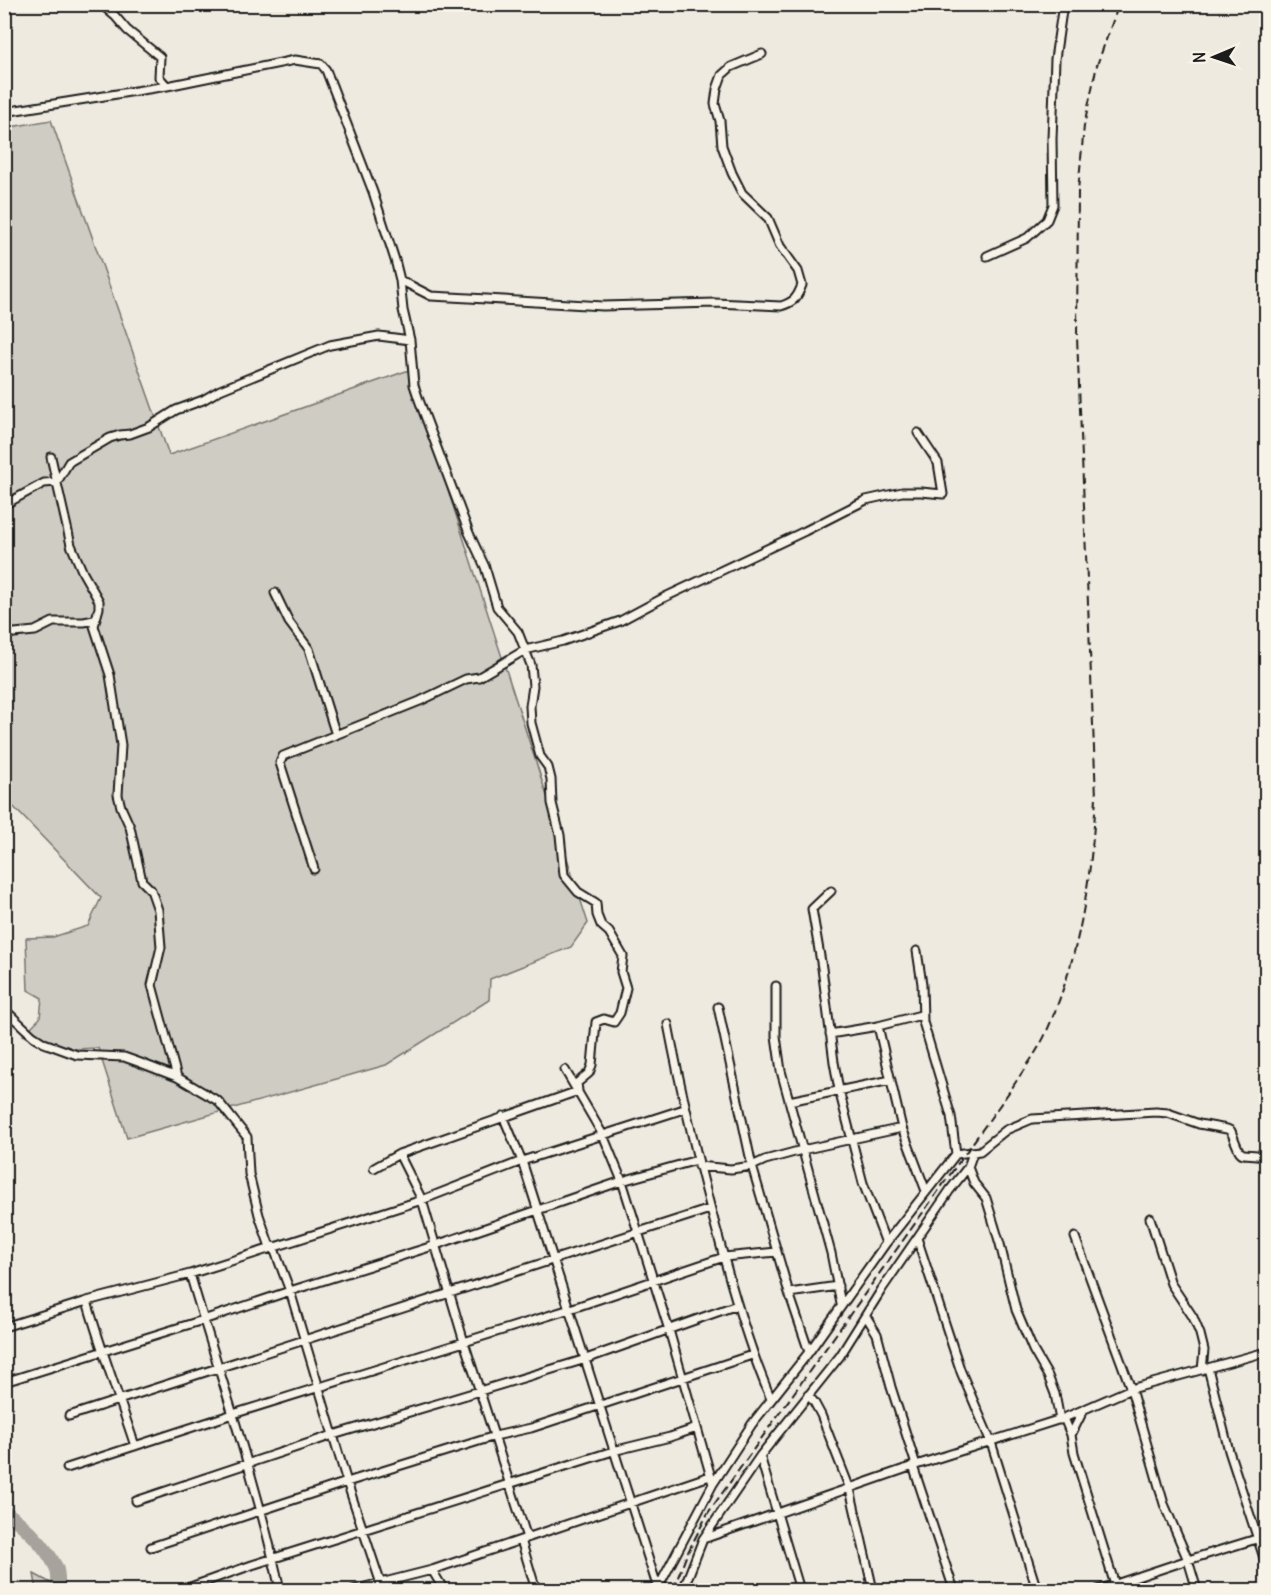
<svg xmlns="http://www.w3.org/2000/svg" width="1271" height="1595" viewBox="0 0 1271 1595" font-family="Delius,sans-serif">
<rect width="100%" height="100%" fill="#eeeae0"/>
<filter id="ink" filterUnits="userSpaceOnUse"><feTurbulence type="fractalNoise" baseFrequency=".0167" numOctaves="2"/><feDisplacementMap in="SourceGraphic" scale="12" xChannelSelector="R" yChannelSelector="G"/><feConvolveMatrix kernelMatrix="1 2 1 2 8 2 1 2 1" color-interpolation-filters="sRGB"/></filter>
<g filter="url(#ink)">
<path fill="#cfccc3" stroke="#767470" stroke-width="1.5" d="M51,120l118,335 240,-85 179,553 -17,24 -81,32 -1,21 -103,65 -259,73 -29,-90 -46,2 -29,-15 17,-17 2,-20 -14,-8 -2,-52 27,-1 35,-11 13,-28 -96,-100v-670z
M34,1574l30,16h-27z"/>
<g fill="none" stroke-linecap="round" stroke-linejoin="round">
<path stroke="#a6a39d" stroke-width="14" d="M4,1511c20,14 41,34 52,56 3,6 2,16 2,23"/>
<g stroke="#1c1c1c" stroke-width="11">
<path id="minor" d="M101,4l14,12 12,14 33,27 -1,20 8,9
M4,112l163,-26 128,-26 26,4 5,6 47,122 22,68 5,20 3,30 7,30 4,45 5,15 50,133 16,34 12,40 21,25 13,33 2,21 -3,20 1,17 9,33 8,11 3,12 1,24 8,32 4,40 14,17 18,11 1,12 4,10 8,7 14,24 -2,16 5,16 -6,25 -6,9 -10,-3 -8,3 -4,43 -3,8 -12,10 1,8 -179,63 -25,14
M987,256l40,-18 20,-18 6,-15 -1,-66 3,-80 8,-55
M400,280l31,16 38,2 134,8 112,-3 66,3c13,-4 16,-8 21,-21l-4,-14 -18,-25 -12,-28 -26,-25 -10,-20 -10,-27 -2,-25 -5,-17 2,-15 5,-14 9,-8 31,-13
M51,457l20,88 12,28 16,28v7l-5,18 16,49 11,70 -3,50 3,12 9,20 12,54 9,9 7,20 3,37 -9,38 25,92
M4,505l40,-22 13,-1 12,-20 41,-24 10,-3 10,-1 19,-7 27,-17 27,-10 17,-10 110,-45 49,-9 31,4
M275,593l14,29 20,27 27,86
M4,634l31,-3 18,-9h31l10,-2
M314,869l-32,-100 -2,-6 3,-7 137,-55 46,-22 13,-2 46,-27 38,-9 57,-20 43,-23 142,-67 61,-31 36,-8h19l22,2 -5,-31 -20,-30
M831,891l-19,18 10,59 12,94 5,28 24,93 23,60
M917,951l5,33 1,38 28,94 5,38
M776,986v50l5,35 50,182 10,51
M718,1007l34,159 37,127 20,59
M4,1009l29,27 11,7 33,12 47,2 14,5 39,15 41,24 29,36 2,37 10,41 11,32
M668,1024c14,74 32,146 52,219 14,53 29,105 51,156
M878,1026l24,102 24,63
M830,1034l48,-8 43,-11
M565,1070l38,65 19,46 47,149 44,154
M789,1101l102,-21
M503,1116l19,45 136,428
M399,1154l23,46 42,142 63,196
M698,1166l33,3 21,-3 13,-6 37,-10 100,-22
M968,1167l6,16 12,15 14,46 16,66 17,40 15,26 7,18 5,26
M1150,1218l21,66 22,33 7,17 4,16 -2,20
M1075,1237l56,152 33,115 24,56 9,30
M917,1238l44,134 30,70 46,148
M273,1246l17,45 57,191 36,108
M190,1274c31,105 67,209 90,316
M789,1293l49,-7
M87,1301c14,49 32,96 48,145
M866,1316l11,18 14,53 25,78
M4,1327l83,-26 103,-27 232,-74 100,-39 162,-52
M1208,1368l21,83 37,113
M11,1380l192,-60 87,-29 146,-46 186,-64 75,-21
M808,1395l6,7 7,13 29,74 23,101
M69,1416l641,-207
M1064,1418l7,17 3,18 41,132
M1071,1435l13,-26
M760,1456l40,134
M913,1466l41,124
M67,1468l166,-54 337,-105 154,-52 53,-5
M136,1501l197,-66 253,-76 151,-54
M703,1539l210,-73 151,-48 67,-29 135,-37
M521,1540l15,50
M151,1547l196,-65 148,-46 36,-8 221,-73
M432,1570l12,20
M182,1590l70,-25 111,-35 250,-79 57,-14 27,-9
M353,1590l79,-20 278,-94
M657,1590l56,-106 39,-60 57,-72 77,-109 70,-89 24,-3 26,-21 26,-11 124,-7 12,1 31,11 28,5 4,2c13,34 6,18 35,26
M683,1590l20,-51 57,-83 80,-100 42,-67 68,-99 18,-23 5,-14
M1098,1590l90,-30 78,-24"/>
</g>
<use href="#minor" stroke="#f7f3e8" stroke-width="7"/>
<path stroke="#1c1c1c" stroke-width="2" stroke-dasharray="9 4.5" stroke-linecap="butt" d="M673,1590l14,-36 21,-41 304,-425c11,-18 25,-35 34,-55 34,-77 45,-152 50,-236l-19,-460 1,-146 6,-65 13,-61 22,-61"/>
</g>
</g>
<rect width="1271" height="1595" fill="none" stroke="#f7f3e8" stroke-width="24"/>
<rect x="12" y="12" width="1247" height="1571" fill="none" stroke="#1c1c1c" stroke-width="2" filter="url(#ink)"/>
<g transform="translate(1214 57) rotate(268)" stroke="#f7f3e8" stroke-width="4.5" paint-order="stroke">
<path d="M0-4.5L10 22L0 15L-10 22Z" fill="#1c1c1c"/>
<text y="-9" font-size="16" font-weight="bold" text-anchor="middle" fill="#1c1c1c">N</text>
</g>
</svg>
